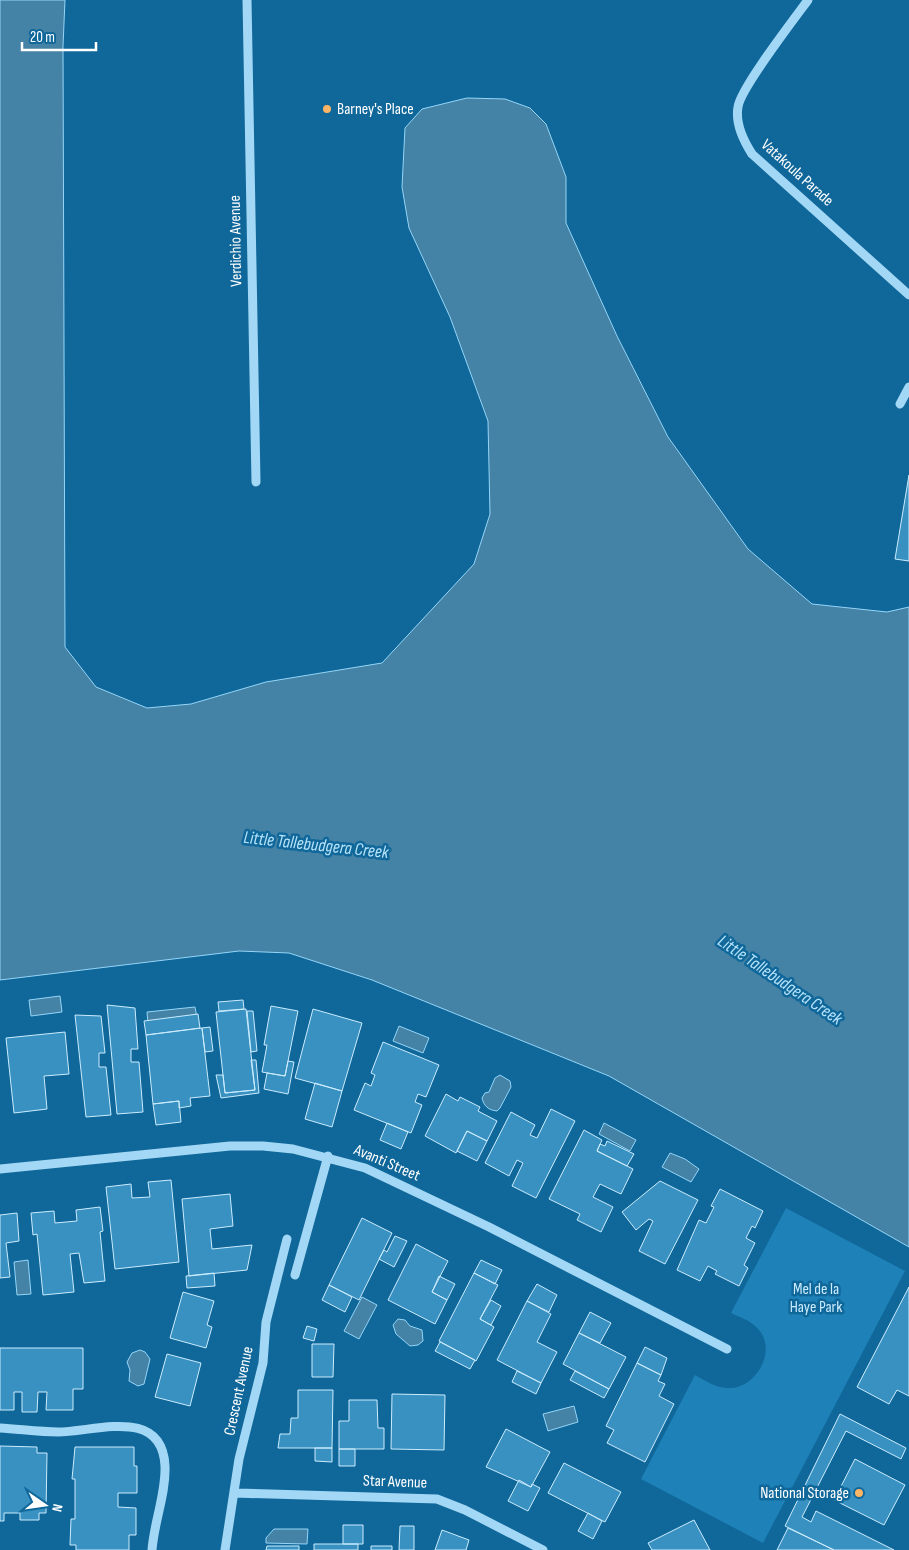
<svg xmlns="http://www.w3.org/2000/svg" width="909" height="1550" viewBox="0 0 909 1550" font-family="'Sofia Sans Condensed',sans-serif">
<rect width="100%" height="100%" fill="#10679a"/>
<path fill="#1e81b8" d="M786,1208l119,63 -142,272 -122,-64 54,-104c12,7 23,14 37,13 27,-3 47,-42 23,-62 -6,-6 -16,-9 -24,-13z"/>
<path fill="#4482a6" stroke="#94d6f8" d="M0,0h65l-2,46 2,601 31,40 51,21 44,-4 75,-22 116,-19 92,-99 16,-50 -2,-93 -38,-104 -41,-89 -7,-41 3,-59 17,-19 45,-11 38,1 25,9 16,16 20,53v46l51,113 51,101 80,112 64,55 75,8 22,-5v640l-300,-171 -237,-96 -83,-27 -50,-2 -239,29z
M60,996l2,16 -31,4 -2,-16z
M195,1007l2,11 -49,6 -1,-12z
M399,1026l30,12 -6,15 -30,-12z
M500,1075l10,6 1,6 -11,21 -3,3c-9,-1 -13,-5 -15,-13l3,-5 4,-1 6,-14z
M604,1123l32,17 -6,11 -31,-17z
M670,1153l15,6 14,10 -8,13 -29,-15z
M28,1260l3,34 -14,1 -3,-33z
M362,1297l15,8 -18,34 -15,-8z
M398,1319l7,1 5,6 12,4 1,11 -5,4 -8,1 -14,-12 -3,-9z
M140,1350l5,2 5,7 -6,25 -6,2 -9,-5 1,-11 -3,-8 5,-9z
M574,1406l4,16 -30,9 -5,-17z
M274,1529h34l-1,15 -41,-1v-5z"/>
<path fill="#3891c1" stroke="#cbecfe" d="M909,475v86l-14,-2z
M243,1000l1,9 -25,2 -1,-9z
M107,1005l28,3 3,41h-7v13h8l4,50 -26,2z
M271,1006l27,5 -13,65 -23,-4 5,-27h-3z
M246,1009l9,81 -30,3 -9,-81z
M313,1009l49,14 -20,68 -47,-13z
M247,1011h6l4,40 -6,1z
M198,1014l2,14 -54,7 -2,-14z
M75,1015l26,1 4,37h-6v14h7l5,48 -25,2z
M210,1027l3,24 -8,1 -3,-24z
M202,1028l8,68 -20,2 1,8 -12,2v-7l-26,3 -7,-69z
M65,1032l4,42 -25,2 3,33 -33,4 -8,-75z
M383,1042l56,23 -13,32 -8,-3 -3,8 7,3 -11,28 -57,-23 11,-27 6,3 4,-11 -4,-2z
M251,1060h5l3,33 -38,5 -5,-23h7l2,18 30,-3z
M288,1061l6,1 -6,32 -24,-5 3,-16 18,3z
M315,1083l27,8 -10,36 -27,-8z
M446,1094l12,7 2,-4 20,10 -2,4 19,10 -10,20 -20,-10 -11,22 -31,-17z
M179,1101l2,21 -25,3 -3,-21z
M551,1109l24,12 -39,77 -24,-12 11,-23 -6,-3 -8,16 -24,-13 26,-51 24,13 -5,10 7,3z
M387,1123l21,9 -7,17 -21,-9z
M584,1130l18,10 -5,11 36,18 -12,25 -21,-10 -7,13 20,10 -12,25 -24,-12 3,-6 -31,-15z
M467,1131l20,10 -10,20 -20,-10z
M607,1141l27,13 -7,12 -30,-15 3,-7 5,2z
M171,1180l8,82 -64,7 -9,-82 25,-3 1,14 18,-1 -2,-15z
M660,1181l38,19 -33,64 -26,-13 14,-30 -4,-2 -13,11 -14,-18z
M720,1189l43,22 -8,17 -3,-2 -6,12 9,5 -11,22 4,3 -9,18 -24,-12 2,-3 -9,-5 -8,15 -23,-11 22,-50 7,3 8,-16 -3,-1z
M230,1194l3,32 -23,3 2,20 40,-4 -5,25 -58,6 -7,-77z
M100,1207l3,24 -3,1 5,49 -21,2 -5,-30 -9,1 4,38 -31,3 -6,-61 -4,1 -2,-22 23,-2 1,12 22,-2 -1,-11z
M17,1213l2,28 -13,2 4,34 -10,1v-63z
M362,1218l30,15 -33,67 -30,-15z
M395,1236l12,5 -13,26 -15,-8 5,-9 3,2z
M416,1244l32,17 -16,31 15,8 -12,24 -47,-24z
M481,1260l21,10 -7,14 -21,-11z
M214,1273l1,13 -28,2 -1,-12z
M474,1273l24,12 -18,34 14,8 -18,34 -37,-20z
M439,1276l16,8 -8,16 -15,-8z
M537,1284l20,11 -8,17 -22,-11z
M329,1285l23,12 -7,15 -23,-12z
M909,1287v109l-12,-6 -8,14 -32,-17z
M183,1292l31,9 -7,24 5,2 -6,21 -36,-10z
M491,1300l10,6 -10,19 -11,-6z
M527,1301l24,13 -14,28 20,10 -16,31 -44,-23z
M590,1312l21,11 -11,20 -21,-10z
M307,1326l10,3 -3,12 -11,-3z
M579,1333l47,24 -17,32 -46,-25z
M440,1342l35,18 -5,9 -35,-18z
M312,1344h22l-1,33h-21z
M645,1347l22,11 -6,17 -24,-12z
M0,1348h83v41h-10v21h-27l1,-18h-9l-1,20h-15v-20h-8v18h-14z
M167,1354l34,9 -11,43 -35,-9z
M637,1363l24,12 -3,6 7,3 -6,12 15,8 -29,58 -38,-19 7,-13 -8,-4z
M517,1371l24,12 -5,11 -24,-12z
M575,1371l34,18 -5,9 -34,-18z
M298,1390h35l-1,58h-54l2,-14h10l1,-16h7z
M392,1394l53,1 -1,55 -53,-1z
M349,1400h28l1,28h6v21h-45v-28h10z
M840,1414l66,34 -5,11 -55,-28 -44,86 9,5 5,-11 78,39h-60l-49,-24z
M506,1429l44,23 -19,35 -45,-20z
M0,1446l37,1v6h10l-1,60h-7v7h-19v-7h-16v8h-4z
M75,1447h59v19h3v27h-19v14l18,1v27h-7v15h-53v-5h-6l1,-26h4v-40h-3z
M315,1448h17v14l-17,-1z
M339,1449h16v17h-16z
M855,1459l50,26 -21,40 -50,-25z
M564,1463l57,29 -16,30 -57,-29z
M519,1480l12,7 1,-3 8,4 -12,23 -20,-10z
M588,1513l14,8 -9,18 -15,-8z
M694,1520l16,30h-58l-4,-7z
M343,1525h20v19h-20z
M400,1526h14v24h-15z
M788,1528l46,22h-57z
M442,1530l27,10 -3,10h-31z
M314,1544h44v6h-44z
M267,1546h32v4h-33z
M371,1546h21v4h-21z"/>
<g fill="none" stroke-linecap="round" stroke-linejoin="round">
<path stroke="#a2d8f5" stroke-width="9" d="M247,0l9,482
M808,0c-14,19 -68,89 -70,107 -3,17 5,33 14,47l157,141
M900,404l9,-17
M0,1169l230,-23h33l30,3 72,19 124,59 238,122
M295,1275l33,-119
M0,1428c19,1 39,4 58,4 37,0 104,-26 107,34 1,28 -11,56 -13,84
M235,1493l202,6 28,11 78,40
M225,1550l14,-91 24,-96 3,-41 21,-83"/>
</g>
<g fill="#ffb566" stroke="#10679a" stroke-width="2">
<circle cx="327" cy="109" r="5"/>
<circle cx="859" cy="1493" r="5"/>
</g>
<g text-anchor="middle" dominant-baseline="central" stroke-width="5" stroke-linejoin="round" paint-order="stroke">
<g font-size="16" fill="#fff" stroke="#10679a" text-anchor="start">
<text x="337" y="109">Barney's Place</text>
<text x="849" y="1493" text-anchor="end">National Storage</text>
</g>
<g font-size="16" fill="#fff" stroke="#10679a">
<text transform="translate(797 173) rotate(42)">Vatakoula Parade</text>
<text transform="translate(236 241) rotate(-91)">Verdichio Avenue</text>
<text transform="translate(387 1163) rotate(23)">Avanti Street</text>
<text transform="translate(239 1391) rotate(-78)">Crescent Avenue</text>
<text transform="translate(395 1482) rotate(2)">Star Avenue</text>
</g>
<g font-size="16" fill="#cbecfe" stroke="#10679a">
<text x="816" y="1289">Mel de la<tspan x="816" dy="18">Haye Park</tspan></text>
</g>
<g font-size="18" font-style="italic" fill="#b6e4fb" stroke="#10679a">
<text transform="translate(316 845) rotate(6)">Little Tallebudgera Creek</text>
<text transform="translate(780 980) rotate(34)">Little Tallebudgera Creek</text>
</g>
</g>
<g transform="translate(45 1505) rotate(103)" stroke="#10679a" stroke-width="4" paint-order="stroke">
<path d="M0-4L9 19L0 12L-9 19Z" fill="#ffffff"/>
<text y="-8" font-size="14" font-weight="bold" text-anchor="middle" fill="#ffffff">N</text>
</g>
<path d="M22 42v8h74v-8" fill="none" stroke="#ffffff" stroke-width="2.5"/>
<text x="30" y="42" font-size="15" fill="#ffffff" stroke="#10679a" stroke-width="4" paint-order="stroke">20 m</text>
</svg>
